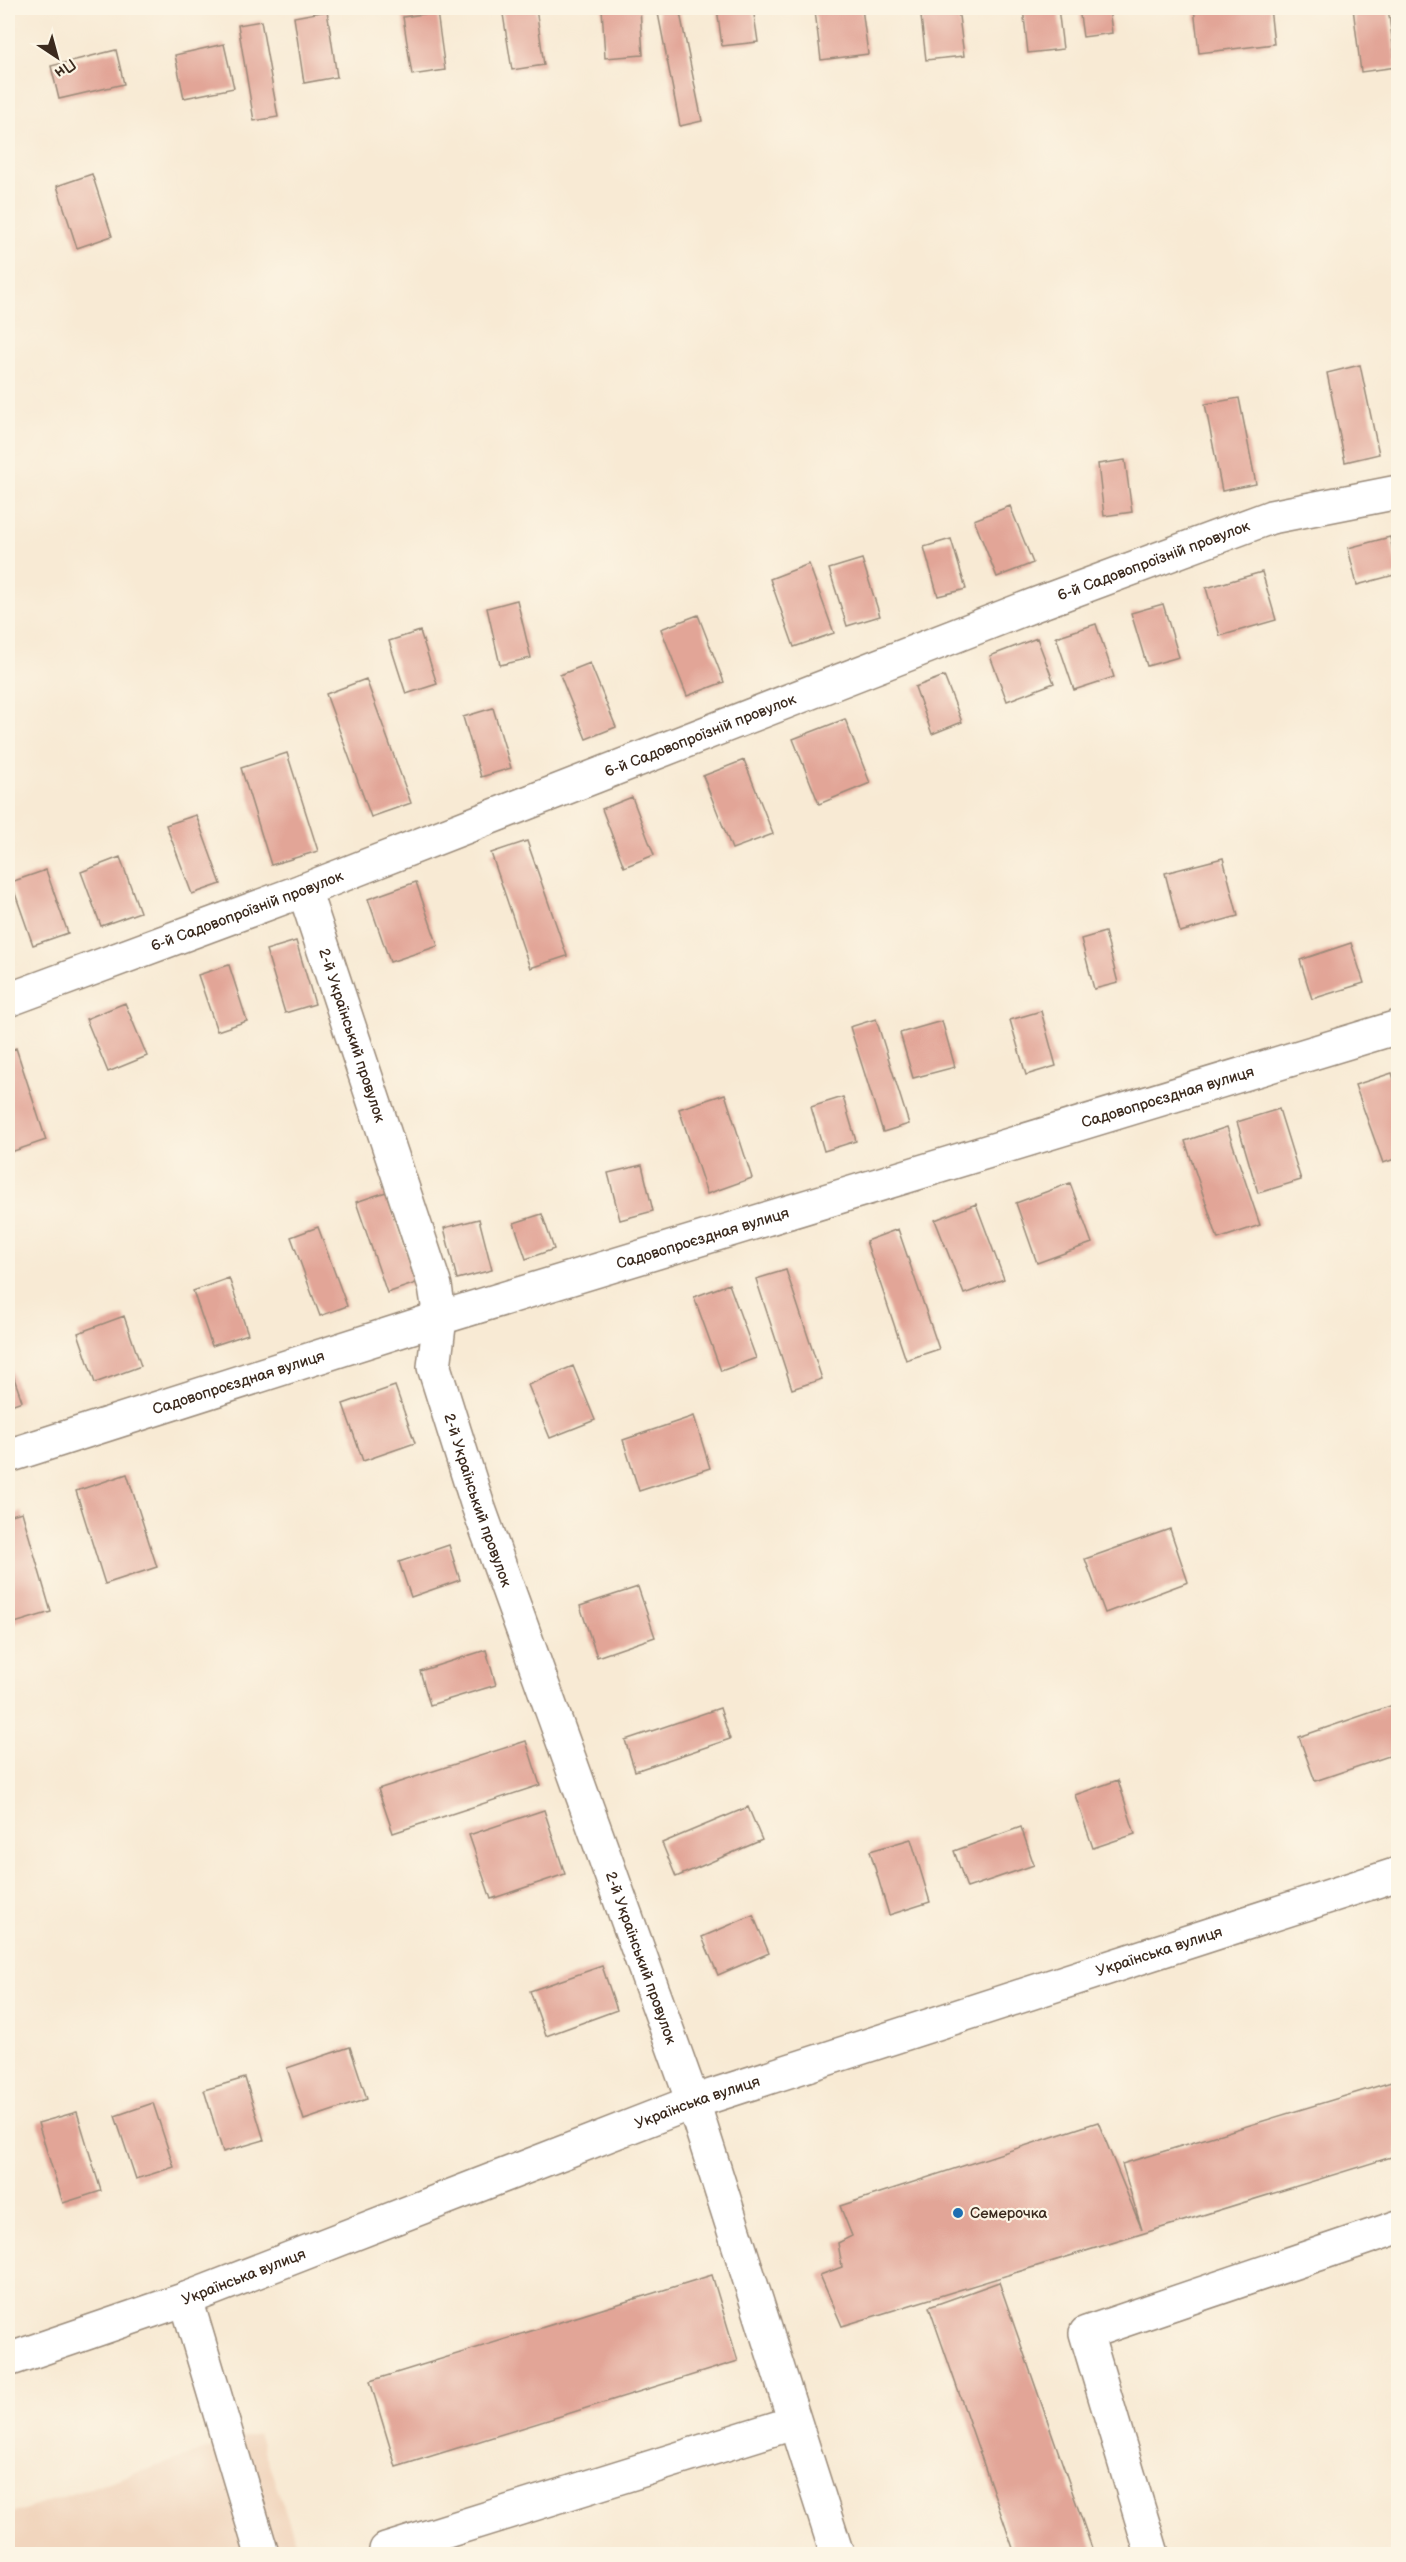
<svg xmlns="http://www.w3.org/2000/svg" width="1406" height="2562" viewBox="0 0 1406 2562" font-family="'Balsamiq Sans',sans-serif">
<rect width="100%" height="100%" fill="#fcf5e5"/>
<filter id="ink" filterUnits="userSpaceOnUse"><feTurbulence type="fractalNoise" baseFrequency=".0167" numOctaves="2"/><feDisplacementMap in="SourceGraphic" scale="12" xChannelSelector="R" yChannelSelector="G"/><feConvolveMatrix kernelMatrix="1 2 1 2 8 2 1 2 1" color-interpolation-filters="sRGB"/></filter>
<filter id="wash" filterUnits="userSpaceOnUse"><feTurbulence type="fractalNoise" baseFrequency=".008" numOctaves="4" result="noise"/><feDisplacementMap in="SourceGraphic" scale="24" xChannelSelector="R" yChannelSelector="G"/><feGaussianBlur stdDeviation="1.35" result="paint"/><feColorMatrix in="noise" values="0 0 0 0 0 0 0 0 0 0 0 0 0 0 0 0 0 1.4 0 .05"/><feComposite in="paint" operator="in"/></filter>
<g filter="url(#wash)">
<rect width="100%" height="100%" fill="#f8ead4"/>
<path fill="#f1d5bd" d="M258,2433l42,121h-292v-39z"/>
<g id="blocks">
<path fill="#e2a597" d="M502,8h34l8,57 -32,5z
M602,8h38l3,47 -38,3z
M657,8h22l23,113 -22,5z
M717,8h36l5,34 -36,4z
M842,8h20l6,46 -47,6 -6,-49z
M920,8h38l6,48 -38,4z
M1023,8h35l5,41 -35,4z
M1079,8h30l3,25 -29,4z
M1194,8h76l4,36 -75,9z
M1353,8h35l8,59 -35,5z
M327,11l10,66 -33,6 -10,-66z
M437,12l8,58 -33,5 -9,-58z
M261,21l17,96 -24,4 -16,-96z
M224,44l10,44 -50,10 -9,-43z
M116,50l8,34 -65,15 -8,-33z
M92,174l20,62 -35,12 -20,-62z
M1360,365l19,89 -34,8 -18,-89z
M1239,398l17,86 -34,7 -17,-87z
M1125,460l7,52 -28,4 -6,-52z
M1010,506l23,57 -36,14 -23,-57z
M1390,537l8,37 -41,11 -9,-37z
M951,539l15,50 -28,7 -14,-49z
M862,559l18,57 -33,10 -18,-57z
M809,564l25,69 -40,14 -24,-68z
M1262,572l14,48 -56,16 -14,-48z
M517,600l14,58 -31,7 -13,-57z
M1163,604l16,53 -32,9 -16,-53z
M698,615l26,67 -37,14 -26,-67z
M1096,624l18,53 -40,13 -18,-53z
M420,631l17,53 -31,10 -17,-53z
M1037,638l17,45 -47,18 -17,-45z
M590,663l26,64 -30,12 -26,-64z
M944,676l18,46 -30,12 -17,-47z
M366,679l45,124 -40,14 -45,-123z
M493,708l18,60 -30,9 -18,-60z
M845,719l25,64 -51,21 -26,-65z
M287,753l31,98 -47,14 -30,-97z
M744,760l29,74 -41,15 -29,-73z
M632,797l22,58 -30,12 -22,-58z
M196,815l25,69 -29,10 -26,-69z
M527,841l40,115 -37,12 -39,-115z
M120,857l20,55 -39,14 -20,-54z
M1223,858l15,58 -58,16 -15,-59z
M46,870l22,63 -35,12 -22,-63z
M416,882l22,64 -48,16 -22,-63z
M1105,932l13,51 -24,6 -13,-50z
M296,941l19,63 -30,9 -19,-63z
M1351,943l13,40 -52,16 -12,-39z
M229,965l18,56 -30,10 -19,-56z
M125,1003l22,53 -39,16 -22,-53z
M1041,1011l15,55 -30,9 -16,-55z
M876,1019l33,105 -26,8 -33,-105z
M942,1021l13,46 -42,11 -13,-45z
M16,1048l30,92 -38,13v-102z
M1392,1073l6,19v66l-15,5 -28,-78z
M725,1094l27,84 -45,16 -28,-85z
M843,1097l13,44 -32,10 -13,-44z
M1279,1109l22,71 -43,13 -21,-71z
M1227,1127l33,98 -42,14 -33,-98z
M642,1165l11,46 -33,9 -12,-47z
M1070,1183l22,60 -55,20 -21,-60z
M386,1192l30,91 -29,10 -31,-91z
M976,1204l28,75 -40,15 -29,-74z
M542,1214l12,35 -28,10 -12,-36z
M479,1219l13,51 -35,9 -13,-51z
M318,1227l29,79 -27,10 -29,-79z
M898,1229l41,120 -33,11 -40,-119z
M786,1270l36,109 -30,10 -36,-110z
M229,1278l19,56 -36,12 -19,-55z
M729,1284l27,74 -35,13 -27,-74z
M124,1316l17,50 -46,17 -17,-50z
M8,1361l14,40 -14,5z
M573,1366l22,54 -45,18 -22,-53z
M395,1386l20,57 -52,18 -20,-57z
M694,1416l16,52 -71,23 -16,-51z
M127,1474l30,93 -52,17 -29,-93z
M22,1512l29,100 -43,13v-109z
M1170,1529l18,53 -83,31 -20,-54z
M449,1545l11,35 -49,17 -12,-35z
M638,1587l17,50 -58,20 -17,-51z
M486,1650l10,35 -66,20 -10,-34z
M1396,1704l2,49 -83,28 -16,-44z
M720,1708l10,31 -95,32 -10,-31z
M526,1741l14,44 -147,48 -15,-44z
M1118,1780l17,54 -42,14 -18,-53z
M748,1807l14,33 -86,37 -14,-34z
M544,1810l21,64 -74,25 -22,-64z
M1021,1827l13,38 -67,23 -13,-37z
M911,1839l19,63 -41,13 -19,-64z
M753,1915l16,38 -51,22 -16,-38z
M602,1966l15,44 -71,26 -16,-45z
M350,2047l17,52 -63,21 -17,-52z
M245,2078l19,62 -41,12 -19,-62z
M1398,2080v75l-556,171 -22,-51 22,-8 -4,-24 14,-7 -12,-30 258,-84 44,108 -20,-66z
M153,2103l21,64 -38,12 -21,-63z
M77,2112l24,79 -38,12 -25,-80z
M712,2275l26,86 -342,106 -26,-86z
M999,2282l95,272h-79l-86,-247z"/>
</g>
</g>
<g filter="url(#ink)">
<use href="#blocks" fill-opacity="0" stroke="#9a8a79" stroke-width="1.5"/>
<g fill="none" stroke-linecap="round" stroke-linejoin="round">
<g stroke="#9a8a79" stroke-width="36">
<g id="minor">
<path id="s1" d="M304,890l131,396 5,32 -6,49 43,136 216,599 144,452"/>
<path id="s2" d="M8,1000l296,-110 730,-285 237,-88 127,-25"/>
<path id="s3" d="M8,1456l432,-138 958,-291"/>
<path d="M186,2299l76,255"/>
<path id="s4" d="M8,2360l178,-61 507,-197 705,-228"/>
<path d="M386,2550l407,-127"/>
<path d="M1152,2554l-66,-221 312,-106"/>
</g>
</g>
<use href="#minor" stroke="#fff" stroke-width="33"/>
</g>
</g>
<circle fill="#1f6fb2" stroke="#fcf5e5" stroke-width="2" cx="958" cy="2213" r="6"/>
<g text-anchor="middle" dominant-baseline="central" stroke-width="4.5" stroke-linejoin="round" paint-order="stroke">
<g font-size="15" fill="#3b2a1e" stroke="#fcf5e5">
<text stroke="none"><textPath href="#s2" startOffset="1227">6-й Садовопроїзній провулок</textPath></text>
<text stroke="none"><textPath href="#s2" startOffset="741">6-й Садовопроїзній провулок</textPath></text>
<text stroke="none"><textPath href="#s2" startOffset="255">6-й Садовопроїзній провулок</textPath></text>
<text stroke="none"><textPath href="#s1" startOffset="153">2-й Український провулок</textPath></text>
<text stroke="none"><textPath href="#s3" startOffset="1214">Садовопроєздная вулиця</textPath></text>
<text stroke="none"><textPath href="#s3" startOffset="728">Садовопроєздная вулиця</textPath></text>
<text stroke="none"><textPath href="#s3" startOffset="242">Садовопроєздная вулиця</textPath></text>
<text stroke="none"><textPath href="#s1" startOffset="639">2-й Український провулок</textPath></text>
<text stroke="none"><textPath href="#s4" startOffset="1222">Українська вулиця</textPath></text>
<text stroke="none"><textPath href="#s1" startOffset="1125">2-й Український провулок</textPath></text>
<text stroke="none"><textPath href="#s4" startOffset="736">Українська вулиця</textPath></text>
<text stroke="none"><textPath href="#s4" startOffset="250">Українська вулиця</textPath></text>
</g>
<g font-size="15" fill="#3b2a1e" stroke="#fcf5e5" text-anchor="start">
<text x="970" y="2213">Семерочка</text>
</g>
</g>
<rect width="1406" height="2562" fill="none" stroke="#fcf5e5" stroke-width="30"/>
<g transform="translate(57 57) rotate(144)" stroke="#fcf5e5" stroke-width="4.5" paint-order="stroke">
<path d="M0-4.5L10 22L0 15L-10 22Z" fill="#3b2a1e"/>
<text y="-9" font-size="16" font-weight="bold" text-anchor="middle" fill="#3b2a1e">Пн</text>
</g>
</svg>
